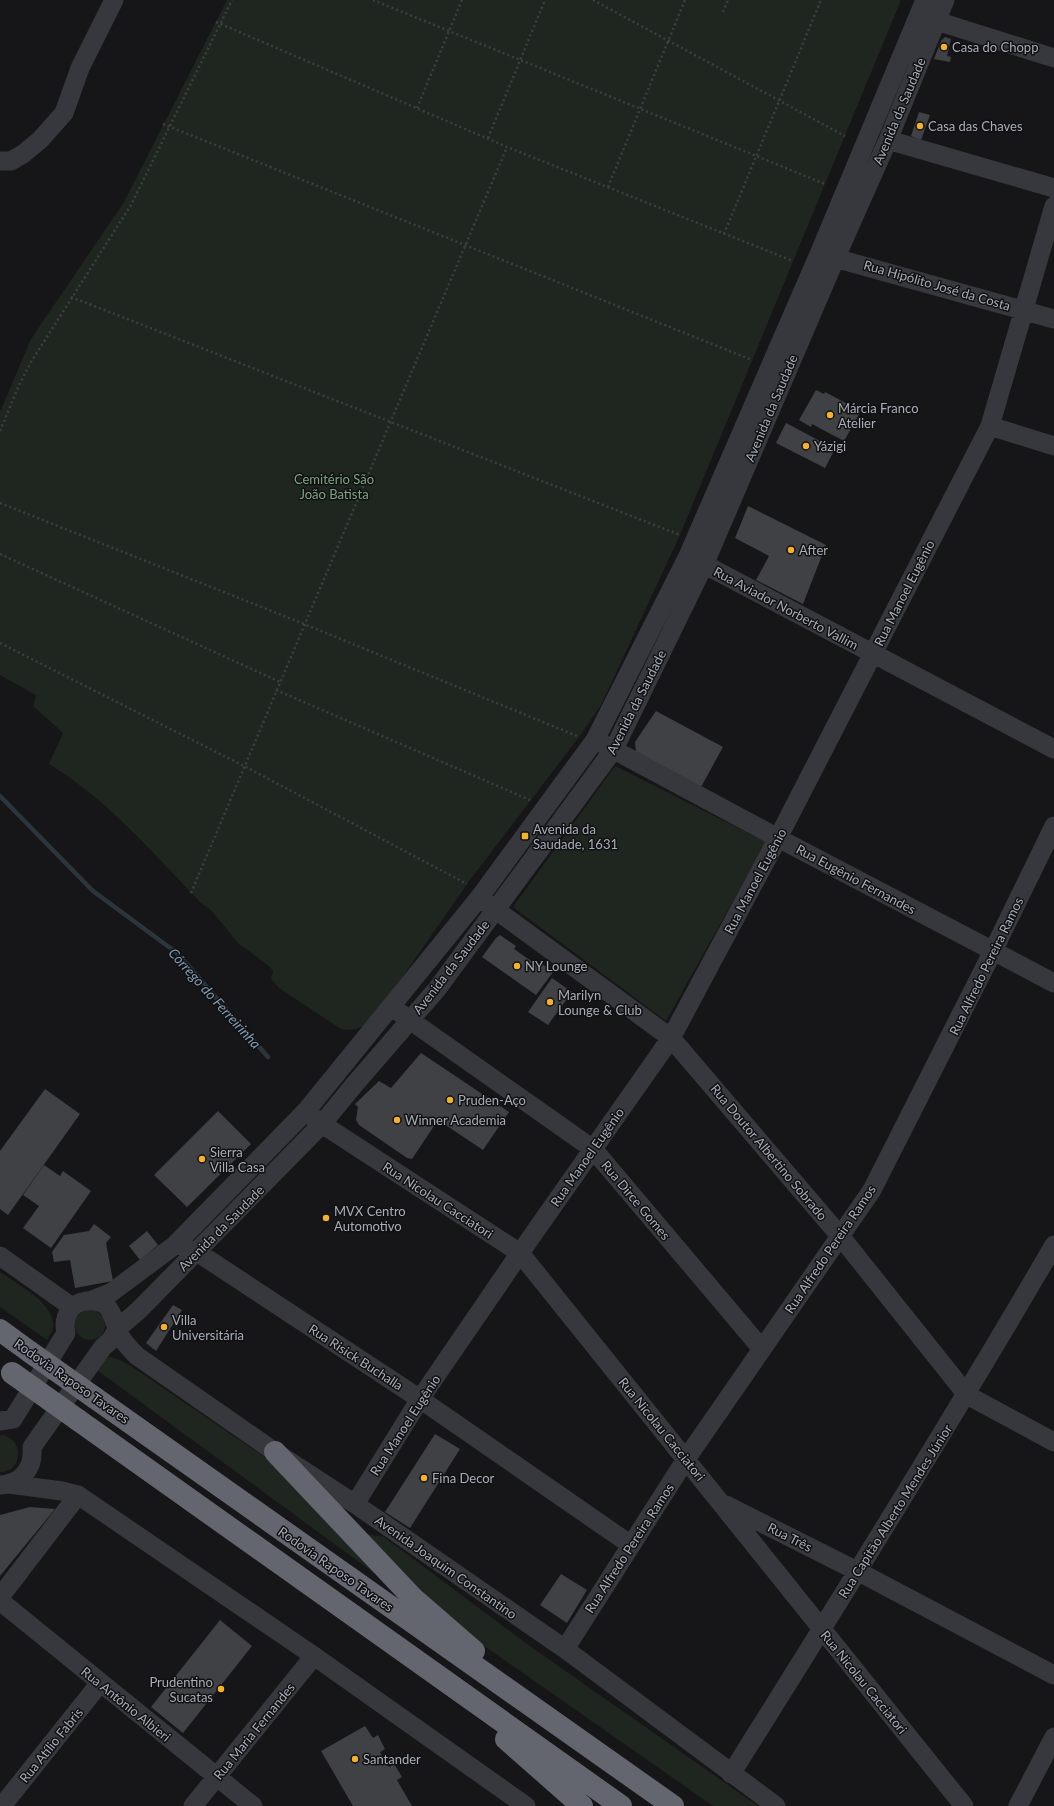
<svg xmlns="http://www.w3.org/2000/svg" width="1054" height="1806" viewBox="0 0 1054 1806" font-family="Lato,sans-serif">
<rect width="100%" height="100%" fill="#161618"/>
<path fill="#1e261f" d="M227,0h674l-221,535 -79,170 -22,32 -112,147 -93,134c-12,9 -17,14 -33,11l-62,-41 -8,-9 2,-8 -4,-5 -31,-23 -27,-33 -10,-7c-48,-50 -93,-103 -152,-139l14,-31 -30,-27 3,-11 -36,-20v-263l31,-73 93,-137z
M615,766l151,76 -100,179 -153,-114z
M0,1272c17,12 57,32 53,57 -1,3 -4,7 -6,11l-47,-33z
M75 1325a15 15 0 1 1 30 0a15 15 0 1 1-30 0Z
M111,1357l9,3 11,6 138,94 127,129 -302,-221 7,-10z
M0,1435c24,1 24,37 0,37z
M361,1533l23,4 143,107 231,162h-45l-240,-168 -53,-47z"/>
<g fill="none" stroke-linecap="round" stroke-linejoin="round">
<path stroke="#2c353c" stroke-width="4.5" d="M0,796l93,95 84,62 91,104"/>
</g>
<path fill="#404145" d="M945,37l6,2 -4,17 4,1 -1,5 -16,-3 7,-18z
M919,112l11,3 -9,25 -10,-4z
M816,390l8,4 1,-2 36,19 -17,30 -32,-17 -1,3 -12,-7z
M786,423l49,26 -10,19 -49,-25z
M748,506l78,39 -23,59 -47,-24 13,-24 -34,-18z
M656,711l67,36 -22,40 -65,-35 -1,-10z
M500,935l16,11 -2,3 26,18 2,-3 11,8 -17,23 -54,-38 14,-19z
M552,978l20,14 -24,33 -20,-13z
M421,1053l88,59 -26,38 -45,-30 -26,39 -5,-1 -48,-33 -3,-5 2,-13 -3,-3 24,-23 12,7z
M45,1089l35,25 -72,101 -8,-6v-58z
M218,1111l33,33 -64,63 -33,-32z
M44,1165l16,11 3,-5 28,20 -40,57 -28,-20 16,-22 -16,-11z
M94,1224l17,13 -5,6 7,38 -38,7 -5,-28 -16,2 -2,-10 12,-17 25,-4z
M147,1231l11,14 -18,15 -11,-14z
M173,1305l9,5 -26,41 -10,-8z
M435,1434l25,15 -50,79 -25,-16z
M30,1507l25,2 -55,67v-61z
M561,1574l26,16 -20,33 -27,-18z
M220,1620l32,26 -69,87 -32,-26z
M365,1726l8,12 5,-3 7,14 -5,3 9,15 5,-3 8,13 -5,3 15,26h-59l-32,-55z"/>
<g fill="none" stroke-linecap="round" stroke-linejoin="round">
<path stroke="#3d3f44" stroke-width="2.5" stroke-dasharray="2 3" stroke-linecap="butt" d="M373,0l452,184
M593,0l252,136
M723,12l5,-12
M216,22l291,125 286,114
M417,108l45,-108
M163,124l589,236
M488,138l57,-138
M608,187l77,-187
M724,234l97,-234
M71,297l609,238
M0,431l19,-46 12,-23 100,-157 101,-205
M0,503l304,121 273,112
M0,554l280,128
M0,643l244,123 223,118
M276,690l254,110
M191,893l316,-746"/>
<path stroke="#37383d" stroke-width="19" d="M924,17l130,41
M888,140l166,48
M0,161h11l12,-7 17,-14 24,-27 16,-45 34,-68
M824,255l230,64
M990,426l64,20
M694,559l360,190
M603,744l175,94 276,145
M485,902l186,136 170,199 126,158 87,47
M400,1013l193,136 169,200
M313,1117l9,7 198,129 444,553
M186,1249l11,3 223,147 211,146
M0,1256l72,51
M92,1300l20,-8 63,-47 131,-134 173,-213 116,-158 93,-184 131,-302 106,-254
M0,1421l13,-2 53,-86c-2,-8 -1,-16 4,-23 4,-6 10,-8 16,-9 28,-3 25,18 35,36 4,7 10,13 16,19l138,96 80,52 210,145 211,157
M9,1484l53,7 16,4 236,161 212,150
M0,1485c22,-1 34,-17 32,-38l71,-100 7,-6 8,-13 21,-18 183,-186 32,-39 83,-96 177,-240 90,-184 132,-308 52,-117 57,-140
M355,1504l65,-105 100,-146 151,-215 107,-200 212,-412 64,-220
M726,1505l133,67 195,103
M0,1597l78,-102
M0,1601l253,205
M565,1649l121,-190 186,-269 121,-239 61,-125
M731,1774c110,-175 219,-350 323,-529
M2,1806l98,-123
M193,1806l121,-150
M1018,1806l36,-69"/>
<path stroke="#63666e" stroke-width="22" d="M0,1330l30,22
M95,1398l578,408
M78,1420l543,386
M275,1452l138,146 61,53
M506,1739l76,67"/>
<path stroke="#63666e" stroke-width="22" d="M30,1352l65,46
M12,1373l66,47"/>
</g>
<g fill="#f2b134" stroke="#111113" stroke-width="1.5">
<circle cx="944" cy="47" r="4"/>
<circle cx="920" cy="126" r="4"/>
<circle cx="830" cy="415" r="4"/>
<circle cx="806" cy="446" r="4"/>
<circle cx="791" cy="550" r="4"/>
<rect x="521" y="832" width="8" height="8" rx="2"/>
<circle cx="517" cy="966" r="4"/>
<circle cx="550" cy="1002" r="4"/>
<circle cx="450" cy="1100" r="4"/>
<circle cx="397" cy="1120" r="4"/>
<circle cx="202" cy="1159" r="4"/>
<circle cx="326" cy="1218" r="4"/>
<circle cx="164" cy="1327" r="4"/>
<circle cx="424" cy="1478" r="4"/>
<circle cx="221" cy="1689" r="4"/>
<circle cx="355" cy="1759" r="4"/>
</g>
<g text-anchor="middle" dominant-baseline="central" stroke-width="3" stroke-linejoin="round" paint-order="stroke">
<g font-size="13" fill="#a8adb8" stroke="#111113" text-anchor="start">
<text x="952" y="47">Casa do Chopp</text>
<text x="928" y="126">Casa das Chaves</text>
<text x="838" y="408">Márcia Franco<tspan x="838" dy="15">Atelier</tspan></text>
<text x="814" y="446">Yázigi</text>
<text x="799" y="550">After</text>
<text x="533" y="829">Avenida da<tspan x="533" dy="15">Saudade, 1631</tspan></text>
<text x="525" y="966">NY Lounge</text>
<text x="558" y="995">Marilyn<tspan x="558" dy="15">Lounge &amp; Club</tspan></text>
<text x="458" y="1100">Pruden-Aço</text>
<text x="405" y="1120">Winner Academia</text>
<text x="210" y="1152">Sierra<tspan x="210" dy="15">Villa Casa</tspan></text>
<text x="334" y="1211">MVX Centro<tspan x="334" dy="15">Automotivo</tspan></text>
<text x="172" y="1320">Villa<tspan x="172" dy="15">Universitária</tspan></text>
<text x="432" y="1478">Fina Decor</text>
<text x="213" y="1682" text-anchor="end">Prudentino<tspan x="213" dy="15">Sucatas</tspan></text>
<text x="363" y="1759">Santander</text>
</g>
<g font-size="13" fill="#a8adb8" stroke="#111113">
<text transform="translate(899 111) rotate(-67)">Avenida da Saudade</text>
<text transform="translate(937 285) rotate(16)">Rua Hipólito José da Costa</text>
<text transform="translate(771 408) rotate(-67)">Avenida da Saudade</text>
<text transform="translate(904 593) rotate(-63)">Rua Manoel Eugênio</text>
<text transform="translate(786 608) rotate(28)">Rua Aviador Norberto Vallim</text>
<text transform="translate(636 702) rotate(-63)">Avenida da Saudade</text>
<text transform="translate(856 879) rotate(28)">Rua Eugênio Fernandes</text>
<text transform="translate(755 881) rotate(-62)">Rua Manoel Eugênio</text>
<text transform="translate(986 966) rotate(-64)">Rua Alfredo Pereira Ramos</text>
<text transform="translate(451 967) rotate(-52)">Avenida da Saudade</text>
<text transform="translate(769 1152) rotate(50)">Rua Doutor Albertino Sobrado</text>
<text transform="translate(587 1157) rotate(-55)">Rua Manoel Eugênio</text>
<text transform="translate(438 1200) rotate(33)">Rua Nicolau Cacciatori</text>
<text transform="translate(636 1200) rotate(50)">Rua Dirce Gomes</text>
<text transform="translate(221 1228) rotate(-45)">Avenida da Saudade</text>
<text transform="translate(830 1249) rotate(-56)">Rua Alfredo Pereira Ramos</text>
<text transform="translate(356 1357) rotate(33)">Rua Risick Buchalla</text>
<text transform="translate(72 1381) rotate(35)">Rodovia Raposo Tavares</text>
<text transform="translate(405 1425) rotate(-57)">Rua Manoel Eugênio</text>
<text transform="translate(662 1429) rotate(51)">Rua Nicolau Cacciatori</text>
<text transform="translate(895 1511) rotate(-58)">Rua Capitão Alberto Mendes Júnior</text>
<text transform="translate(790 1537) rotate(27)">Rua Três</text>
<text transform="translate(629 1548) rotate(-57)">Rua Alfredo Pereira Ramos</text>
<text transform="translate(446 1567) rotate(35)">Avenida Joaquim Constantino</text>
<text transform="translate(336 1569) rotate(35)">Rodovia Raposo Tavares</text>
<text transform="translate(864 1682) rotate(51)">Rua Nicolau Cacciatori</text>
<text transform="translate(126 1704) rotate(39)">Rua Antônio Albieri</text>
<text transform="translate(254 1731) rotate(-51)">Rua Maria Fernandes</text>
<text transform="translate(51 1745) rotate(-51)">Rua Atílio Fabris</text>
</g>
<g font-size="13" fill="#7fa381" stroke="#111113">
<text x="334" y="479">Cemitério São<tspan x="334" dy="15">João Batista</tspan></text>
</g>
<g font-size="14" font-style="italic" fill="#7f9bb3" stroke="#111113">
<text transform="translate(215 998) rotate(48)">Córrego do Ferreirinha</text>
</g>
</g>
</svg>
